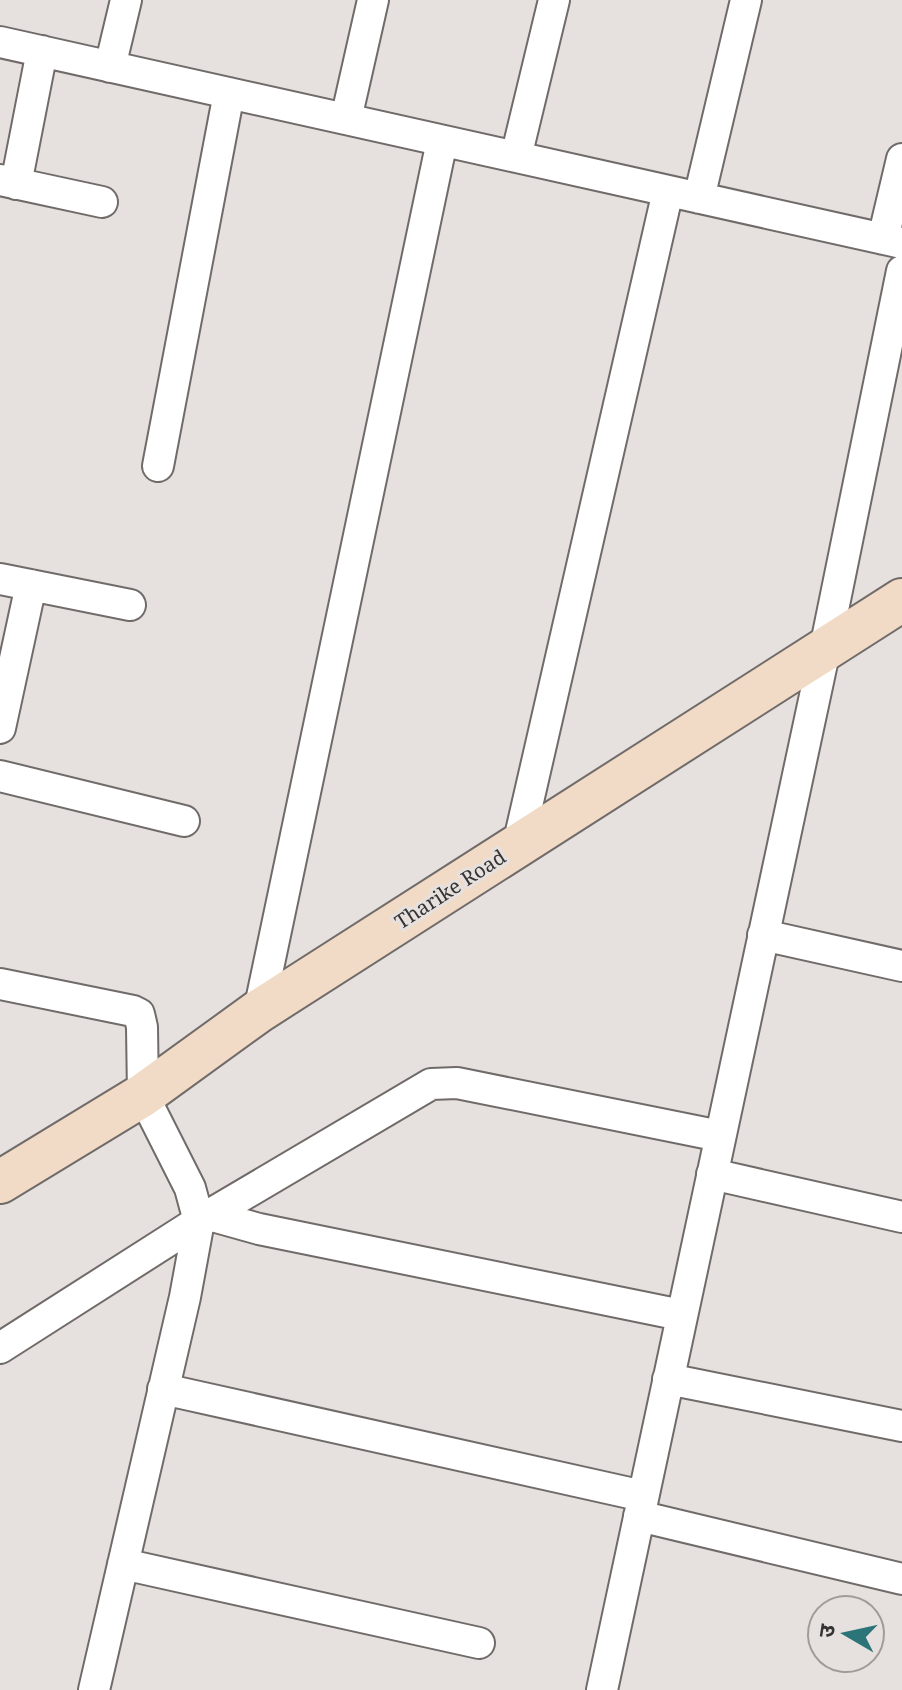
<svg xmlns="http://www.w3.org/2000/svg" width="902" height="1690" viewBox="0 0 902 1690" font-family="'Noto Serif','Noto Sans Devanagari',serif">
<rect width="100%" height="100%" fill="#e6e1de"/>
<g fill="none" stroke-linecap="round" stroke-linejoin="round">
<g stroke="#706b69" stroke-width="34">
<path id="street" d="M0,42l902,201
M110,67l16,-67
M346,119l27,-119
M516,157l38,-157
M0,180l102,22
M16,184l26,-133
M699,198l47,-198
M883,239l19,-80
M158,466l71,-373
M0,579l130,26
M0,728l31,-143
M0,776l184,45
M518,845l150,-654
M763,935l139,31
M0,984l133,27 6,3 3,13 1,68 47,93 9,33 -14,76 -91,393
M259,1011l183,-870
M712,1174l190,43
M209,1215l50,14 422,86
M0,1348l199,-127 232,-137 26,-1 263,53
M668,1379l234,47
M163,1389l480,107
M639,1516l263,63
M123,1564l356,79
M602,1690l223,-1041 77,-378"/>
</g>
<g stroke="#706b69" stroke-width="46">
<path id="secondary" d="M0,1182l143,-87 116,-84 643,-411"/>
</g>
<use href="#street" stroke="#fff" stroke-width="30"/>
<use href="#secondary" stroke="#f1dbc7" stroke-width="42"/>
</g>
<g text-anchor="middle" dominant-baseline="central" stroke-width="6" stroke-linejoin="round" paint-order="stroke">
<g font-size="20" fill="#363433" stroke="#e6e1de">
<text transform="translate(450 889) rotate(-33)">Tharike Road</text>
</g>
</g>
<g transform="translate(846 1634) rotate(279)"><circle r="38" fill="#e6e1de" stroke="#a09c9a" stroke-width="2"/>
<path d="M0-6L14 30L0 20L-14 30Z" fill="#2b7578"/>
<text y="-12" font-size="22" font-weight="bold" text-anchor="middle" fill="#363433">उ</text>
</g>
</svg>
